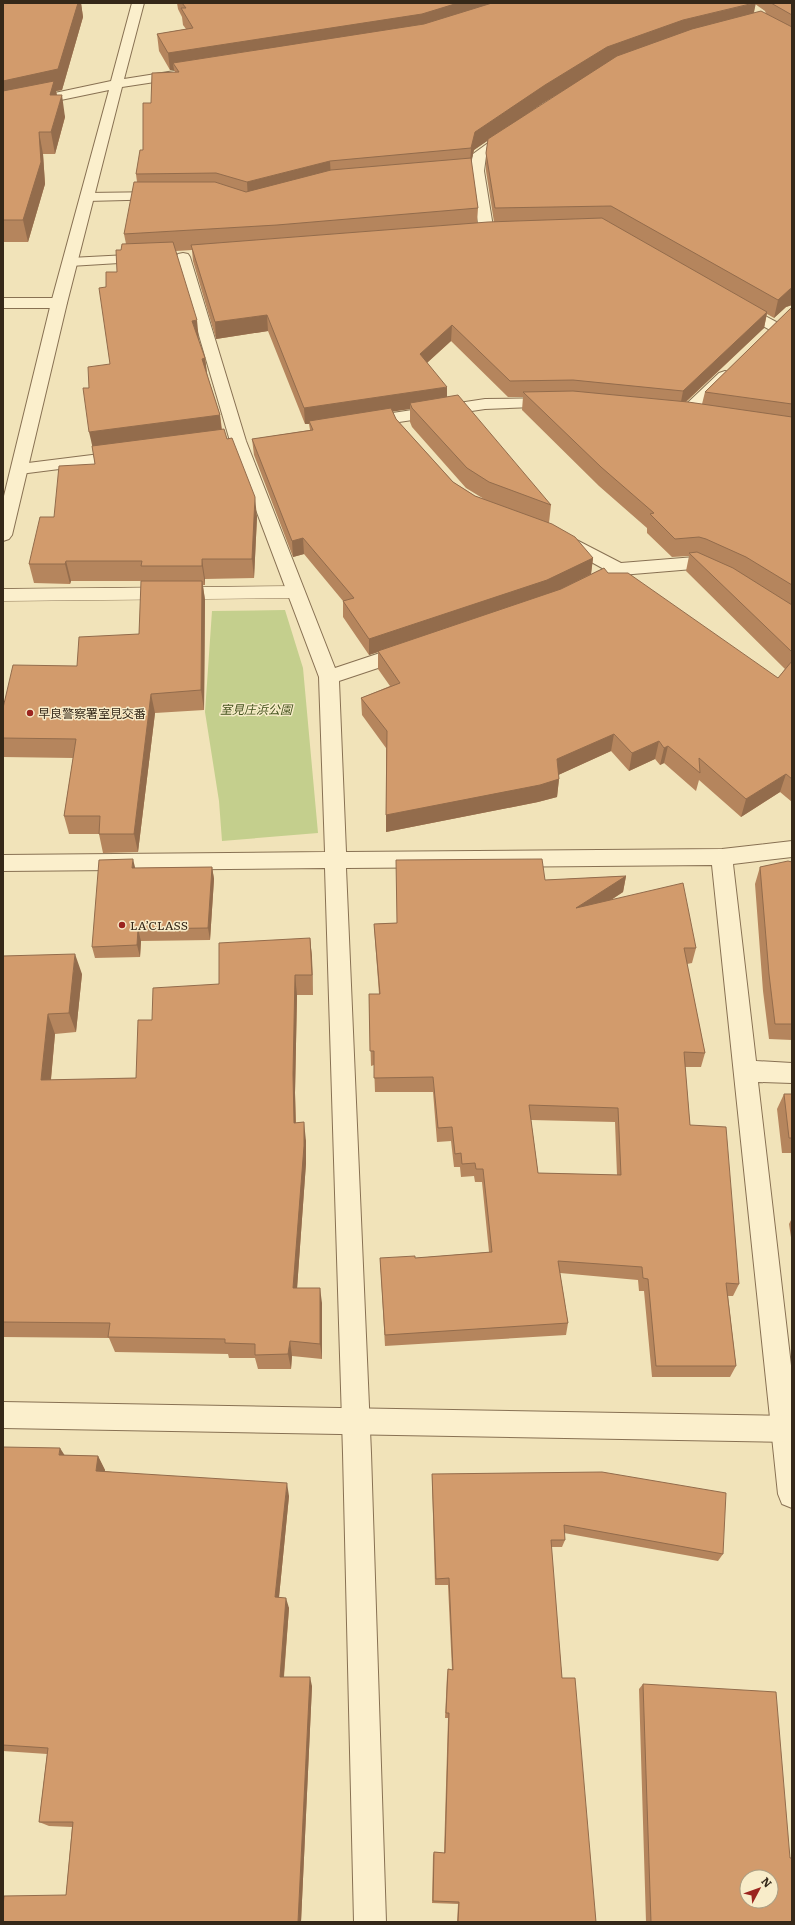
<svg xmlns="http://www.w3.org/2000/svg" width="795" height="1925" viewBox="0 0 795 1925" font-family="Literata,'Noto Sans JP',serif">
<rect width="100%" height="100%" fill="#f1e3b9"/>
<path fill="#c4cf8d" d="M285,610l18,58 15,165 -96,8 -3,-40 -14,-89 7,-101z"/>
<g fill="none" stroke-linecap="round" stroke-linejoin="round">
<g stroke="#887153" stroke-width="1">
<path id="service" d="M296,586l6,2 3,4 -3,4 -6,2 -293,3v-12z"/>
</g>
<g stroke="#887153" stroke-width="2">
<path id="minor" d="M511,129l5,1 2,3 -32,23 -2,15 10,62 -2,3c-9,2 -20,4 -29,2l-2,-3 2,-3 16,-2 -9,-59 3,-17 33,-24z
M161,192l5,1 2,3 -2,3 -79,2 -5,-1 -2,-3 2,-3 5,-1z
M183,253l5,1 2,3 56,184 89,227 72,-24 7,2 2,5 -2,5 -75,25 7,171 376,-3 70,-8v16l-59,7 23,197 36,2v20l-34,-1 34,292v134l-10,-4 -4,-10 -66,-629 -366,3 25,585 15,469h-32l-11,-469 -18,-585 -322,3v-16l322,-3 -6,-175 -89,-236 -54,-184 2,-3z
M147,254l5,1 2,3 -2,3 -82,5 -5,-1 -2,-3 2,-3 5,-1z
M3,298h56l5,2 3,3 -3,3 -5,2h-56z
M739,302l41,22 3,3 -3,3h-10l-36,-20 -3,-3 3,-3z
M725,371l6,2 2,3 -2,3 -40,38 -6,2 -6,-2 -2,-3 2,-3 40,-38z
M553,398l6,2 2,3 -2,3 -74,3 -119,18 -6,-1 -2,-4 2,-4 6,-1 119,-18z
M124,451l6,1 2,4 -2,4 -110,14 -6,-1 -2,-4 2,-4 6,-1z
M563,533l58,30 74,-6 27,11 3,4 -3,4 -6,2 -23,-9 -72,6 -37,17 -6,-2 -3,-4 3,-4 26,-13 -47,-26 -3,-4 3,-4z"/>
</g>
<g stroke="#887153" stroke-width="2">
<path id="tertiary" d="M132,3h12l-20,76 57,-9 4,1 2,3 -2,3 -4,1 -59,9 -55,216 -55,232 -3,4 -6,2v-41l48,-197 58,-213 -106,22v-8l108,-23z
M3,1402l789,14v26l-789,-14z"/>
</g>
<use href="#service" fill="#fbefcc" fill-rule="evenodd"/>
<use href="#minor" fill="#fbefcc" fill-rule="evenodd"/>
<use href="#tertiary" fill="#fbefcc" fill-rule="evenodd"/>
</g>
<path fill="#b5855d" fill-rule="evenodd" d="M3,3h78l2,14 -21,73 -6,1 1,4 8,22 -10,37h-12l2,30 -17,58h-25z
M177,3h615v302l-6,2 -12,11 -7,-4 -3,14 -78,74 16,2 3,-12 87,-85v495l-12,-10 -39,25 -42,-37 -3,11 -32,-28 -4,2 -5,-6 -26,12 -18,-20 -53,24 1,4 -2,18 -19,5 -152,30v-84l-24,-33 -1,-17 29,-12 -12,-17v-17l-9,3 -26,-38v-16l-39,-47 -11,3 -39,-102 -2,-16 58,-9 -1,-6h-4l-37,-93 -52,8 -23,-78 -1,-11 -16,1 23,90 6,17 2,16 13,41 2,14 5,10 30,78 -3,61 -49,1v6h-2l2,15 -1,110 -49,3 -17,139 -35,1 -4,-19h-30l-5,-18 9,-58 -70,-1v-49l74,-42 62,-32 5,-53h-73l-1,3 -36,-1 -5,-19 25,-47 41,-53 -3,-18 -3,-58 21,-24 -4,-77 11,-15 4,-22 5,-6 -2,-10 13,-52 -1,-8 7,-24 8,-47 24,-31 -1,-2h-4l-11,-19 -2,-17 29,-5 -3,-4 -1,-8 -4,-8zM755,4l10,7 1,3 -12,-1zM565,90l-44,28 22,-15zM488,140l-2,13v18l8,51 -17,1 1,-15 -7,-47 3,-11zM451,341l57,56h15l-1,13 77,76 48,42v5l25,24 17,-1 -3,15 99,98 -7,9 -170,-105 -48,17 31,-16 2,-16 -44,-35 2,-18 -104,-108 -20,-34zM410,409v13l2,5 54,61 18,11 -9,-3 -22,-14 -57,-63 -4,-8z
M792,862v178l-23,-1 -6,-48 -8,-107 5,-17z
M212,867l2,12 -4,61 -69,1 -1,16 -45,1 -3,-11 43,-79z
M626,876l-3,16 -12,8 85,48 -4,15 -5,1 18,89 -4,14h-16l5,58 49,159 -6,12h-5l8,70 -6,11h-78l-8,-86h-5l-1,-11 -78,-7 8,50 -2,12 -181,11 -5,-88h35l74,-6 -7,-70h-7l-1,-6 -13,1 -1,-10h-6l-3,-26 -14,1 -4,-50h-58l-1,-27 -3,1 -2,-72h10l-4,-54 -1,-16 23,-1 148,-43zM531,1120l84,2 2,53 -79,-2z
M310,938l2,20 1,37h-16l-2,98 1,30 10,18v22l-9,125 25,15v56l-30,-3 -1,13h-33l-3,-11h-26l-1,-4 -113,-2 -6,-14 -106,-1v-381l79,18 -6,58 -21,2 -4,46 85,-2 16,-58 67,-36z
M784,1094h8v59h-10l-5,-44z
M792,1218v26l-3,-20z
M3,1447l62,8 33,1 7,14v1l184,25 -10,101 10,11 -5,69 28,9 -11,236h-298l63,-27 6,-68 -23,-1 -10,-4 8,-68 -44,-3z
M432,1474l291,80 -5,7 -154,-28 1,7 -3,7h-11l11,131 34,244h-139l1,-18 -26,-1 1,-48 1,-3 10,1 4,-135h-3l2,-43 1,-6 4,1 -4,-85h-13l-3,-103z
M643,1684l147,174 2,64h-146l-7,-233z"/>
<path fill="#936c4c" d="M78,3h3l2,14 -21,73 -6,1 2,11 -55,2v-23z
M458,3h52l-88,29 -249,31 1,7h-4l-2,-17z
M756,3l-4,17 -147,45 -62,38 -69,47 -4,16 1,-18 4,-16 70,-47 62,-38 76,-27z
M62,95l3,22 -10,37 -4,-22z
M39,132l4,22 2,30 -17,58 -5,-22z
M330,161l1,18 -83,21 -1,-18z
M792,288v17l-6,2 -12,11 4,-18 12,-11z
M767,312l-3,16 -84,79 3,-16z
M267,315l1,16 -52,8 -1,-17z
M197,320l2,21 -7,-20z
M452,325l-1,16 -32,29 1,-16z
M205,358l3,22 -6,-21z
M447,387v16l-35,5 -2,-5v6l-100,15 -1,-3v3h-4l-1,-16z
M220,415l2,21 -128,17 -5,-21z
M255,497l2,20 -3,61 -2,-19z
M303,538l1,16 -11,3 -1,-16z
M593,558l-2,16 -46,23 -176,58v-16z
M202,559l3,20v6l-3,-19z
M66,561l5,20 -1,3 -5,-20z
M202,581l3,19 -1,110 -3,-20z
M151,694l4,19 -17,139 -4,-18z
M614,734l-3,17 -57,26 3,-18z
M659,741l-4,18 -26,12 3,-18z
M668,746l-4,17 -4,2 4,-17z
M786,774l-6,18 -39,25 5,-18z
M559,779l-2,18 -19,5 -152,30v-17z
M133,859l3,12 -4,-3z
M212,867l2,12 -4,61 -2,-12z
M626,876l-3,16 -49,32 2,-16z
M138,929l3,12 -1,16 -3,-12z
M310,938l2,20 1,37 -1,-20z
M75,954l7,20 -6,58 -7,-19z
M295,975l2,20 -2,98 1,48 -2,-18 -1,-49z
M48,1014l7,20 -6,65 -8,-19z
M304,1122l2,19v22l-10,140 -3,-15z
M320,1288l2,15v56l-2,-15z
M290,1341l2,15 -1,13 -3,-15z
M60,1448l9,14 -10,-7z
M98,1456l7,14 -2,14 -7,-13z
M287,1483l2,13 -11,111 -3,-10z
M286,1598l3,10 -6,77 -3,-8z
M310,1677l2,9 -11,236h-3z"/>
<path fill="#d29b6c" stroke="#936c4c" fill-rule="evenodd" d="M3,3h75l-20,66 -55,12z
M182,3h276l-36,11 -254,39 -11,-19 36,-6 -12,-20h5z
M492,3h262l-71,17 -76,27 -62,38 -70,47 -4,16 -141,13 -83,21 -31,-9 -80,1 4,-24h3v-47h8l1,-30 27,-1 -6,-9 251,-39z
M771,3h21v12z
M761,11l31,16v261l-2,1 -12,11 -167,-94 -116,2 -9,-55 2,-14 129,-83 75,-27z
M54,81l-4,14h12l-11,37h-12l2,30 -18,58h-20v-129z
M471,158l7,50 -201,17 -153,9 10,-52h81l31,10 85,-22z
M602,218l165,94 -84,79 -110,-11 -63,1 -58,-56 -32,29 27,33 -143,21 -37,-93 -52,7 -24,-77 297,-23z
M173,242l24,78 -5,1 13,37 -3,1 18,56 -131,17 -6,-44h6l-1,-21 22,-3 -11,-76 7,-1v-15h11l-1,-22h5l1,-6z
M792,307v97l-87,-12z
M573,391l115,11 104,15v168l-46,-28 -40,-18 -7,-2 -24,2 -25,-25 4,-1 -53,-46 -78,-75z
M458,395l93,110 -62,-23 -22,-14 -55,-60 -2,-5z
M391,408l5,11 57,63 22,14 77,28 23,13 18,21 -46,22 -178,59 -26,-38 11,-3 -51,-60 -11,3 -40,-102 61,-9 -4,-9z
M224,429l3,10 5,-1 23,59 -3,62h-50v7h-61l1,-5h-76l-1,3h-36l11,-47h14l5,-51 36,-2 -3,-18z
M697,552l36,16 59,37v47l-103,-99z
M604,568l4,5h20l150,105 14,-17v118l-6,-5 -40,25 -47,-41 1,15 -32,-27 -4,2 -5,-7 -27,12 -18,-19 -57,25 2,20 -19,6 -154,30 1,-84 -26,-33 39,-15 -22,-32 183,-62z
M141,581h61l-1,109 -50,4 -17,140h-35l1,-18h-36l12,-77 -73,-1v-30l10,-43 64,1 2,-29 60,-3z
M133,859l-1,9 80,-1 -4,61 -70,1 -1,16 -45,2 7,-87z
M542,859l3,21 81,-4 -50,32 107,-25 13,65h-12l21,105 -21,-1 6,73 36,2 13,157 -13,-1 10,83h-80l-8,-87 -5,-1 -1,-11 -84,-6 10,62 -183,12 -5,-77 35,-2v2l77,-6 -9,-83h-7l-1,-6 -13,1 -1,-11 -6,1 -3,-27 -14,1 -5,-51 -59,1v-27h-4l-1,-57h11l-6,-70 23,-1 -1,-63zM529,1105l89,3 3,67 -83,-2z
M788,861l4,1v162h-17l-6,-50 -9,-107z
M310,938l2,37h-17l-2,99 1,49 10,-1v24l-11,142h27v56l-30,-3 -2,13 -33,1v-11l-30,-1v-4l-117,-2 2,-14 -107,-1v-366l72,-2 -6,59 -21,1 -7,66 95,-2 2,-58h14l1,-32 66,-4v-41z
M784,1094h8v44h-3z
M3,1447l57,1 -1,7 39,1 -2,15 191,12 -12,114 11,1 -6,79h30l-12,245h-295v-16l1,-10 62,-1 7,-73h-34l9,-74 -45,-3z
M602,1472l124,21 -3,61 -159,-29 1,15h-14l11,138h13l21,244h-138l1,-20 -26,-1 1,-49 11,1 4,-140h-3l2,-44 5,1 -4,-92 -13,1 -4,-105z
M643,1684l133,8 14,166h2v64h-141zM747,1877h24v24h-24z"/>
<g fill="#9b241f" stroke="#f8ecc9" stroke-width="1.5">
<circle cx="30" cy="713" r="4"/>
<circle cx="122" cy="925" r="4"/>
</g>
<g text-anchor="middle" dominant-baseline="central" stroke-width="3" stroke-linejoin="round" paint-order="stroke">
<g font-size="12" font-style="italic" fill="#44531e" stroke="#f8ecc9">
<text x="256" y="709">室見庄浜公園</text>
</g>
<g font-size="12" fill="#352819" stroke="#f8ecc9" text-anchor="start">
<text x="38" y="713">早良警察署室見交番</text>
<text x="130" y="925">LA’CLASS</text>
</g>
</g>
<rect width="795" height="1925" fill="none" stroke="#352819" stroke-width="8"/>
<g transform="translate(759 1889) rotate(49)"><circle r="19" fill="#f8ecc9" stroke="#aa9e83"/>
<path d="M0-3L7 15L0 10L-7 15Z" fill="#9b241f"/>
<text y="-6" font-size="11" font-weight="bold" text-anchor="middle" fill="#352819">N</text>
</g>
</svg>
